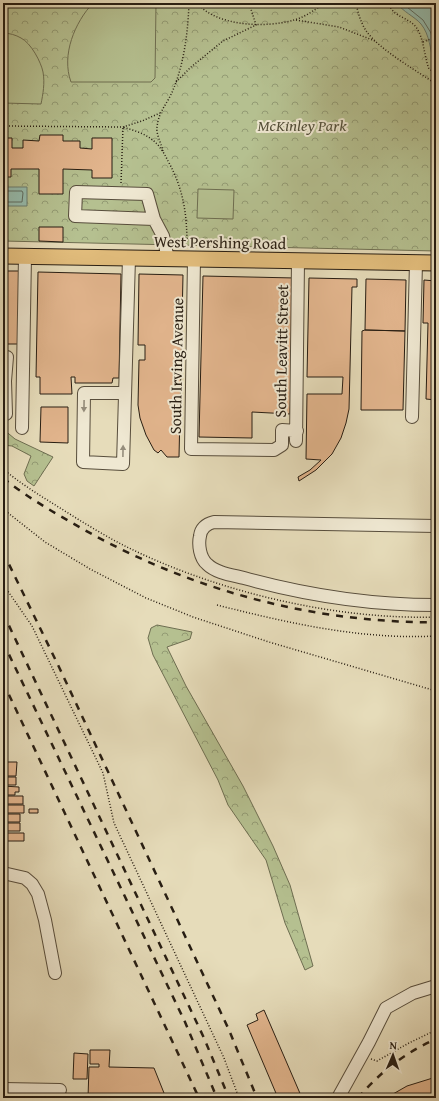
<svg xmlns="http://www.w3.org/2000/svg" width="439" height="1101" viewBox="0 0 439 1101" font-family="'Gentium Book Plus',serif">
<defs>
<pattern id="forest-crowns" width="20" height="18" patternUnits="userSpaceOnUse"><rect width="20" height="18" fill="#b5c090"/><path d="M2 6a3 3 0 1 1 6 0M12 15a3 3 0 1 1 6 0" fill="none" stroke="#939b74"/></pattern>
</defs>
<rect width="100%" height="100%" fill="#e6dcba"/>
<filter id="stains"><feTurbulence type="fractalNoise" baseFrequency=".005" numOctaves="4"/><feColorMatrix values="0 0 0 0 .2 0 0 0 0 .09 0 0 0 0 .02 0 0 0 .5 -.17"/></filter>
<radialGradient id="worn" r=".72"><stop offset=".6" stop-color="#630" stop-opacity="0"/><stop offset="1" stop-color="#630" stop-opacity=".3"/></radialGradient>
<path fill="url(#forest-crowns)" stroke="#6e6e51" d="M3,3h433v248l-433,-10z
M3,429l12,10 38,18 -19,29 -7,-5 -3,-7 7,-18 -19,-10 -9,-1z
M157,625l35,7 -2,7 -23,8 19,39 57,100 30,60 17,39 23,81 -8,4 -20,-47 -19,-63 -38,-55 -10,-25 -65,-125 -5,-17 3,-10z"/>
<path fill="#b5c090" stroke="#6e6e51" d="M93,3h63l-1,75 -4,4h-80c-10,-27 4,-60 22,-79z
M3,33c6,0 13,2 18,5 10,5 20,24 22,34 2,11 0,22 -2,32l-38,-1z
M198,189l36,1 -1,29 -36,-1z"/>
<path fill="#96bcad" stroke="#6a7c6f" d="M397,3h39v63l-2,-3c-4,-13 -4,-28 -13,-39 -7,-8 -18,-12 -24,-21z
M3,187h24v19h-24z"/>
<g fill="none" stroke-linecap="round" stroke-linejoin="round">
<path stroke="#5e6c60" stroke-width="1" d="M402,3l21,17 8,13 5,23
M3,191h19l1,2 -1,9h-19"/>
</g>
<path fill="#e2b58d" stroke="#271d12" d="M40,135h23v6h17v7l12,1v-11h20v40h-20v-8l-29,-1v25h-24v-25h-28v8h-8v-39h9v10h11v-8l16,1z
M39,227h24v15l-24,-1z
M3,271h16l-1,73h-15z
M38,272l83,2 -2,104h-6l-1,5h-37v-6h-4l1,17h-32v-17h-4z
M139,274l44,1 -4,182h-12l-6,-7 -3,3 -4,-3 -8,-15 -6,-17 -2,-13 1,-45h6v-15h-7z
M203,276l92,2 -5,136 -38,-2v26l-53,-1z
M309,278l48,1v8h-5l-3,122 -3,14 -5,15 -9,16 -16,16 -17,11 -1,-4 12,-7 11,-10 -15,-1 1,-65h35l1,-17h-36z
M366,279l40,1 -1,51 -40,-1z
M424,280l12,1v119l-10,-1 2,-76h-5z
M365,330l40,1 -2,79h-42l1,-79z
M41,407h27v36l-28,-1z
M3,762h14l-1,14h-13z
M3,777h13v8h-13z
M3,786l16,1v5h-4v3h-12z
M3,796h20v8h-20z
M3,805h21v8h-21z
M29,809h9v4h-9z
M3,814h17v8h-17z
M3,823h17v8h-17z
M3,833h21v8h-21z
M264,1010l38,88h-24l-31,-73 11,-5 -2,-6z
M90,1050h20l-1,17 45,1 12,30h-78l1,-31h10v-3h-9z
M74,1053l14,1 -1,25h-14z
M436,1077v21h-50l21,-12z"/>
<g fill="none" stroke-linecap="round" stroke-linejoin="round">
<g stroke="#574d3c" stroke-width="14">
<path id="minor" d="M154,219l-7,-25 -71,-2 -1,24 79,3 9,17 5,23
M194,259l-3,190 83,1 8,-5v-15l15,1
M124,393h-40l-1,69 40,2 6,-206
M6,414l-1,-33 2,-24
M412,417l4,-154
M22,428l3,-172
M296,441l2,-180
M436,526l-222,-4c-8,2 -13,6 -14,14 -2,9 0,22 7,28 9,9 25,11 37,14 62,17 127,27 192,27
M3,873l22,5 7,6 6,10 7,26 10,53
M3,1089l57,1
M338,1098l31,-56 17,-34 27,-15 23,-7"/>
</g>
<g stroke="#271d12" stroke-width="17">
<path id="major" d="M3,256l433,7"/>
</g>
<path stroke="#271d12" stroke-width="1.5" stroke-dasharray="1 2" stroke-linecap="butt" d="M197,3c20,24 70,25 97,17 11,-3 21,-10 30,-17
M356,3c2,10 5,21 11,29 13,18 50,39 69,52
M387,3c2,3 5,7 8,10 7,5 15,7 21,14 8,11 8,29 13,42l7,4
M296,20l43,7 36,14
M423,42l13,-5
M176,82l15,-15 32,-26 33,-16 -7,-22
M3,126l120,1 19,-6 18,-8
M163,151c-2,-8 -7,-17 -6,-24 2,-17 10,-22 16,-37 11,-26 15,-58 16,-87
M121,183l2,-56c9,3 21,6 28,12 8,5 13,14 17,22 15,27 19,52 19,83
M3,469c23,19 48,33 73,49 15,9 31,19 47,27 91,46 211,75 313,72
M3,509l42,33 45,27 56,29 47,19 76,25 167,49
M3,584l29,42 71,147 11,50 110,235 15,40
M217,605c71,18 145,35 219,31
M371,1059l6,2 32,-18 27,-13"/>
<use href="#minor" stroke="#efe8d2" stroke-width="12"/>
<use href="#major" stroke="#e3be7d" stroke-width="15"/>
<path stroke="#271d12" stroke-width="2.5" stroke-dasharray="7 7" stroke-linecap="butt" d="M3,478c20,16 43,30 66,43 91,54 192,88 297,98 23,2 47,4 70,3
M3,552l56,115 170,363 28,68
M3,613l201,425 25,60
M3,642l182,380 32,76
M3,682l196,416
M358,1098c21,-25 48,-46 78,-59"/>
</g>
<defs><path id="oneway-solid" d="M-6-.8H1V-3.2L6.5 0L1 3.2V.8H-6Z"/></defs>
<g fill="#958d7c">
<use href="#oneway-solid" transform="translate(84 406) rotate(91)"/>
<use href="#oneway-solid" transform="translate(123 451) rotate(-89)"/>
</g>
<g text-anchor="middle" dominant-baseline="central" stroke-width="4" stroke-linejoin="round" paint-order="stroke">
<g font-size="16" font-style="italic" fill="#524e38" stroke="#efe8d2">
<text x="302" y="125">McKinley Park</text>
</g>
<g font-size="16" fill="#271d12" stroke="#efe8d2">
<text transform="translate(220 242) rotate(1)">West Pershing Road</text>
<text transform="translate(281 351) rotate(-89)">South Leavitt Street</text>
<text transform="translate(176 366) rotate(-89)">South Irving Avenue</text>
</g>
</g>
<rect width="439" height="1101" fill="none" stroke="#e6dcba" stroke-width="16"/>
<rect x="4" y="4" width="431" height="1093" fill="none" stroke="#271d12" stroke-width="2"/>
<rect x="8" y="8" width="423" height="1085" fill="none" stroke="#271d12"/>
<g transform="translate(393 1055) rotate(2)" stroke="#efe8d2" stroke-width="3" paint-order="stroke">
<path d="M0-3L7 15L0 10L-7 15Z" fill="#271d12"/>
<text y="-6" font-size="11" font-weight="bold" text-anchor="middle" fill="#271d12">N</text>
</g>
<rect width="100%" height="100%" filter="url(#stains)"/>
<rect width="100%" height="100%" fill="url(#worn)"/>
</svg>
